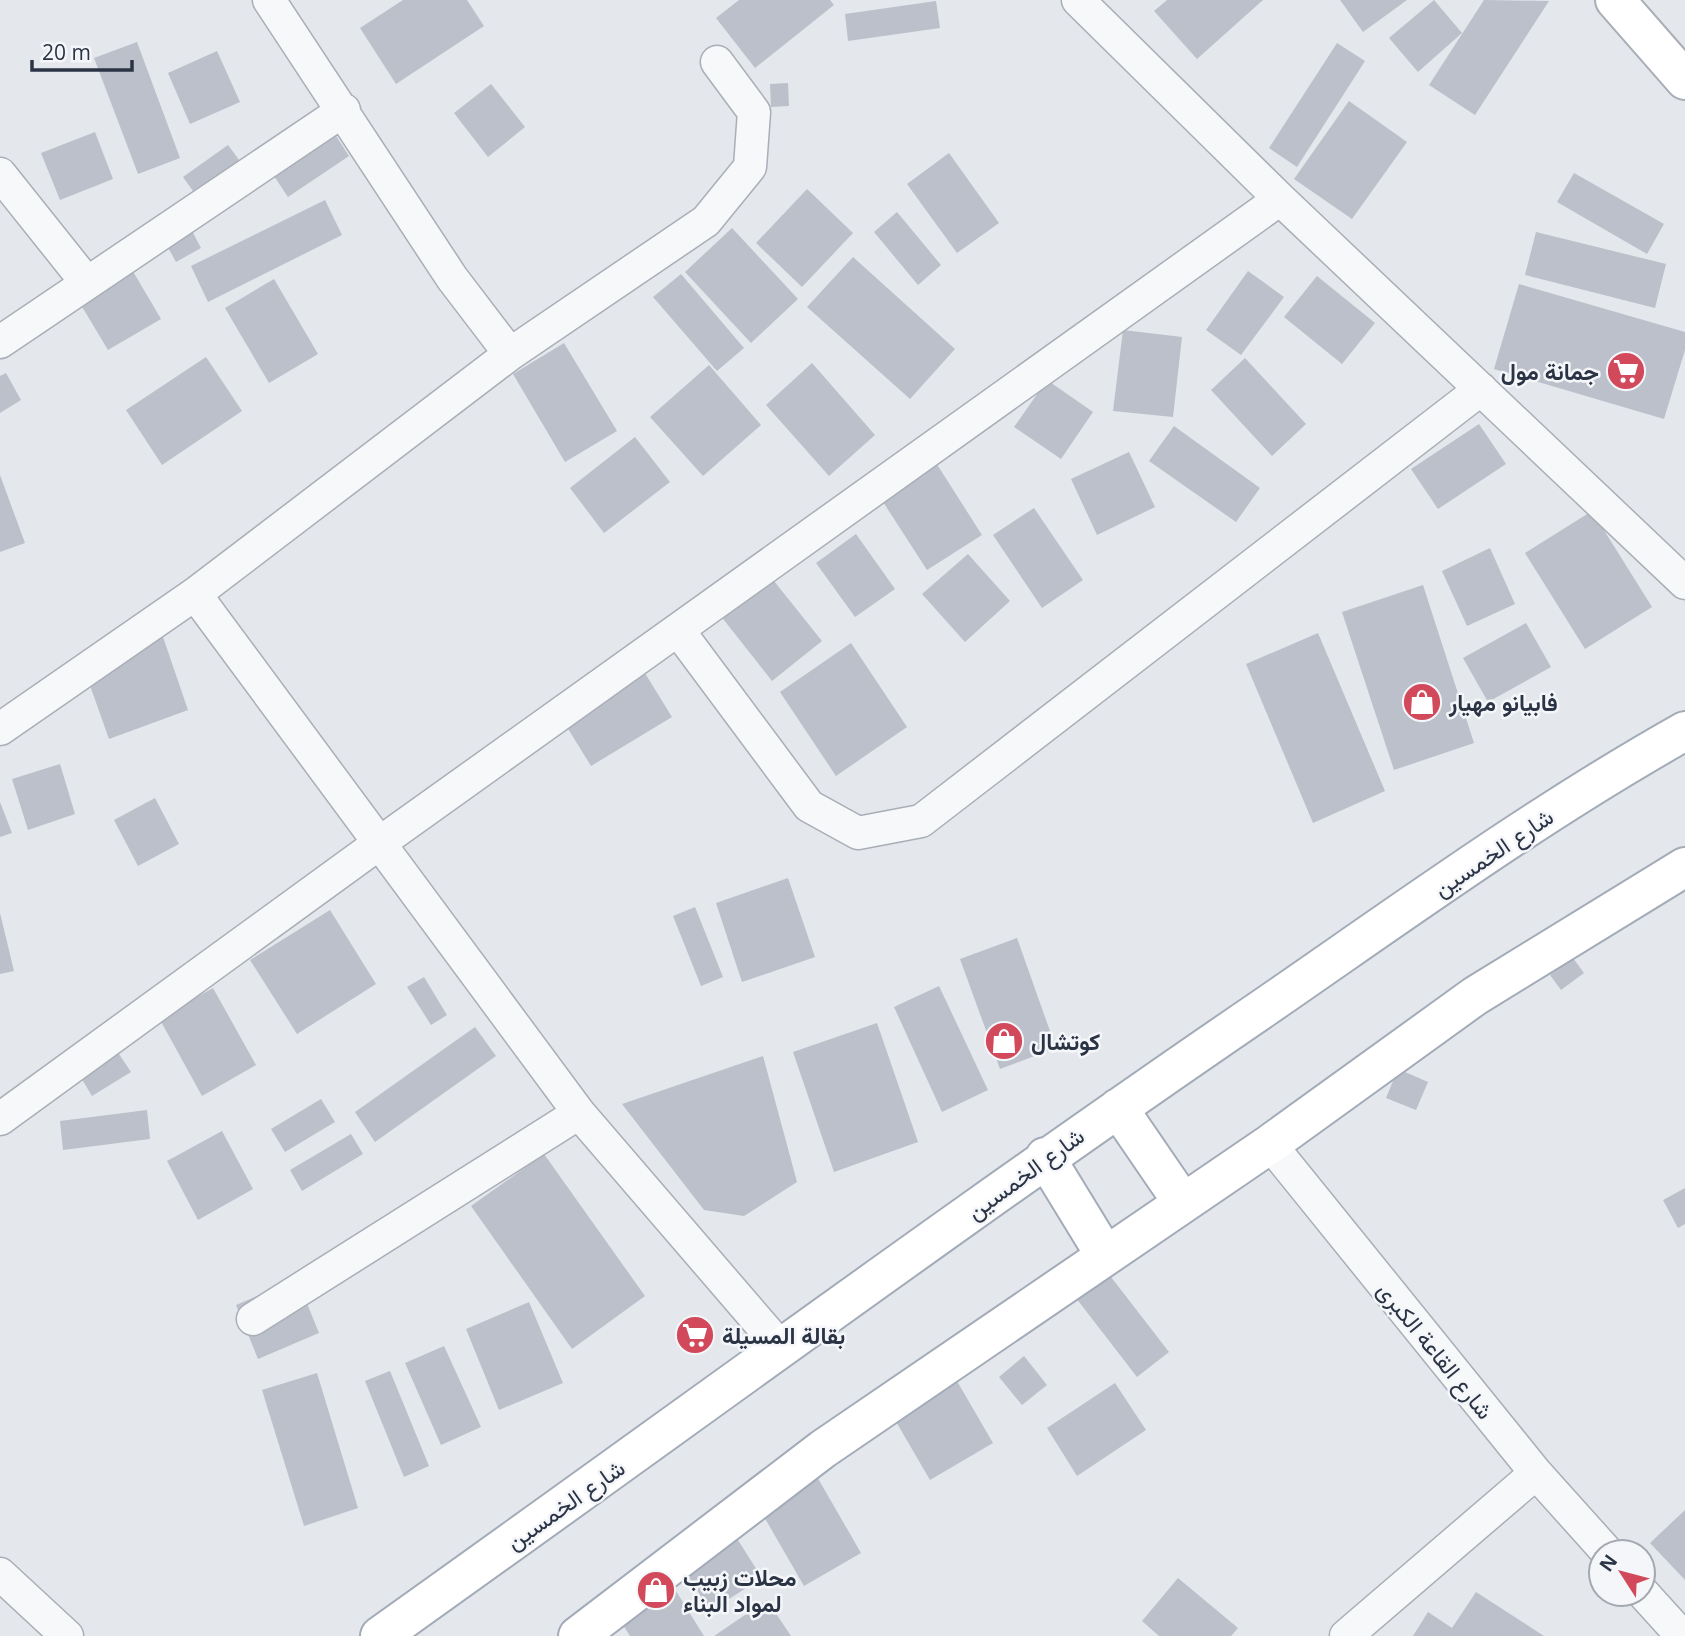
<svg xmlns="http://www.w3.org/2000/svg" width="1685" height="1636" viewBox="0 0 1685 1636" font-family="'Open Sans',Vazirmatn,sans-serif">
<rect width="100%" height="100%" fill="#e4e7ec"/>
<path fill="#bbc0ca" d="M403,0h64l17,26 -88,58 -36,-56z
M739,0h91l4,5 -79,63 -39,-50z
M1167,0h96l-66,59 -43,-48z
M1340,0h67l-44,32z
M1434,0l28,33 -44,39 -29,-34z
M1484,0l65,1 -74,114 -46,-30z
M936,1l4,27 -92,13 -3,-27z
M137,42l43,116 -42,16 -44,-116z
M1337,43l28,18 -68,106 -28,-19z
M217,51l23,51 -50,22 -22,-51z
M788,83l1,23 -18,1 -1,-23z
M491,84l34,43 -37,30 -34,-44z
M1349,101l58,41 -55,77 -58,-40z
M320,111l29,45 -61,41 -30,-45z
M95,132l18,47 -53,21 -19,-47z
M228,145l26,35 -46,32 -25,-35z
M949,153l50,70 -42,30 -50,-69z
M1574,173l90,51 -17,30 -90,-52z
M807,189l46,44 -51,54 -46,-44z
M325,200l17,35 -134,67 -17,-36z
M180,208l21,40 -25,14 -22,-40z
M897,212l44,53 -23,20 -44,-53z
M732,228l66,71 -47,44 -66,-71z
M1536,232l130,32 -11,44 -130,-33z
M853,257l102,92 -45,50 -103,-92z
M131,268l30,51 -53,31 -30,-50z
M1248,271l36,26 -43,58 -35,-25z
M681,274l63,74 -27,23 -64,-74z
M1317,276l58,47 -33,41 -58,-47z
M274,279l44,75 -49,29 -44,-75z
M1519,284l166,48v18l-21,69 -170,-50z
M1123,330l59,7 -9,80 -60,-6z
M564,343l53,88 -52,31 -52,-88z
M206,357l36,54 -80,54 -36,-55z
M1245,358l61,66 -34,32 -61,-66z
M812,363l63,72 -46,41 -63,-71z
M709,365l52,60 -58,51 -53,-59z
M6,373l15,27 -21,13v-37z
M1047,380l46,32 -32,47 -47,-32z
M1479,424l27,40 -68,45 -27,-40z
M1174,426l86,62 -24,34 -87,-61z
M635,437l35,45 -66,51 -34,-45z
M1129,452l26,55 -58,28 -26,-56z
M931,455l51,80 -55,35 -51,-79z
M0,475l25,68 -25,9z
M1034,508l49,72 -41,28 -49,-73z
M1592,511l60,96 -67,42 -60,-96z
M856,534l39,55 -40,28 -39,-54z
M1490,548l25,56 -48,22 -25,-55z
M968,554l42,47 -45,41 -43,-48z
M770,576l52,65 -50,40 -52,-66z
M1423,585l51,158 -80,27 -52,-158z
M1526,623l25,44 -63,35 -25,-44z
M1318,633l67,158 -72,32 -67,-159z
M162,634l26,76 -79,29 -27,-76z
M851,643l56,84 -71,49 -56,-84z
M643,670l29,47 -81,49 -29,-47z
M60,764l15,50 -47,16 -16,-51z
M155,798l24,46 -41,22 -24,-46z
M0,802l12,31 -12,4z
M788,878l27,79 -73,25 -26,-79z
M695,907l28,70 -22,9 -28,-70z
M330,910l46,74 -79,50 -47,-74z
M0,913l14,58 -14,3z
M1017,938l39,110 -56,21 -40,-110z
M1573,958l11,15 -23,17 -11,-15z
M424,977l23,38 -16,10 -24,-38z
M939,986l49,104 -46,22 -48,-105z
M213,988l43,77 -54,31 -43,-78z
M877,1023l41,119 -84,30 -41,-120z
M475,1027l21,29 -121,86 -20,-30z
M115,1048l16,24 -39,24 -15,-25z
M763,1056l34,126 -53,34 -40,-6 -82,-106z
M1398,1069l30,13 -12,28 -30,-12z
M321,1099l14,23 -50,30 -14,-23z
M147,1110l3,29 -87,11 -3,-29z
M222,1131l31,58 -55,31 -31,-59z
M351,1134l12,20 -61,37 -12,-21z
M544,1154l101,142 -73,53 -101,-143z
M1685,1188v36l-7,4 -15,-28z
M1101,1264l68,88 -32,25 -68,-88z
M297,1279l22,54 -61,26 -22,-54z
M529,1302l34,81 -64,27 -33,-81z
M444,1346l37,81 -40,18 -36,-82z
M1024,1356l23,29 -25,20 -23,-28z
M390,1371l39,95 -25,11 -39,-96z
M317,1373l41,135 -54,18 -42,-136z
M954,1376l39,67 -63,37 -39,-67z
M1115,1383l31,47 -69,46 -30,-48z
M816,1475l45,78 -57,33 -45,-78z
M1685,1510v70l-35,-37z
M731,1529l31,49 -52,33 -30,-48z
M666,1575l38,61h-74l-17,-27z
M1178,1578l60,50 -7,8h-72l-17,-15z
M1476,1592l68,44h-131l15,-24 24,16z
M767,1600l24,36h-77z"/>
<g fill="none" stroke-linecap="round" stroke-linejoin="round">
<g stroke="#a9aeb7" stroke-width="35">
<path id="street" d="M269,0l183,278 58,76
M1078,0l202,199 405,384
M0,174l87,109
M0,342l344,-232
M195,594l384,519 203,236
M678,630l131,176 49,27 63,-12 560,-432
M0,729l195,-135 315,-240 196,-133 44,-54 4,-55 -37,-50
M0,1119l381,-277 899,-643
M1270,1144l266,329 71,79
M253,1319l326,-206
M0,1574l67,62
M1643,1593l39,43
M1346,1636l190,-163"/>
</g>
<g stroke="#a9aeb7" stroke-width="42">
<path id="secondary" d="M1615,0l70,80"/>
</g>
<g stroke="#a3abb8" stroke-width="42">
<path id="primary" d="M1118,1108l65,95
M1045,1157l60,98
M380,1636c295,-210 586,-425 885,-629 138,-95 274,-194 420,-276
M578,1636l245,-187 447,-305 205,-148 210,-129"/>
</g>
<use href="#street" stroke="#f7f8fa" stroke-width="32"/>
<use href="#secondary" stroke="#fff" stroke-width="38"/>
<use href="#primary" stroke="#fff" stroke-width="38"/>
</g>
<defs>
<g id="supermarket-disc" transform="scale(2.0125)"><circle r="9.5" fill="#d1495b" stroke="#f4f6f9"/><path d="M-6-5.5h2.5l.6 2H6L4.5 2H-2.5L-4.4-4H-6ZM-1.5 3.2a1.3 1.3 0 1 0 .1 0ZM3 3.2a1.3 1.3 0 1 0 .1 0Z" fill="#fff"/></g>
<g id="shop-disc" transform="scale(2.0125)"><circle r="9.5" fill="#d1495b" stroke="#f4f6f9"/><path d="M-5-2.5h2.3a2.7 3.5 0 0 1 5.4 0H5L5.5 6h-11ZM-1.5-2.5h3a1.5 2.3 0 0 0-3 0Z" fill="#fff"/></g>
</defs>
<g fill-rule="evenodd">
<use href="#supermarket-disc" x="1626" y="371"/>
<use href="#shop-disc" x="1422" y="702"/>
<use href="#shop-disc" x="1004" y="1041"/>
<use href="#supermarket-disc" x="695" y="1335"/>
<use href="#shop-disc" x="656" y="1590"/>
</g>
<g text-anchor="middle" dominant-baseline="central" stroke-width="5" stroke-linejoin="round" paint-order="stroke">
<g font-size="23" font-weight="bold" fill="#2b3445" stroke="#f4f6f9" text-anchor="start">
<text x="1599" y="371" text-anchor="end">جمانة مول</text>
<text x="1449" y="702">فابيانو مهيار</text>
<text x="1031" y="1041">كوتشال</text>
<text x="722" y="1335">بقالة المسيلة</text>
<text x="683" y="1577">محلات زبيب<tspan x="683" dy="26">لمواد البناء</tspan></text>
</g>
<g font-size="23" fill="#2b3445" stroke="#f4f6f9">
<text transform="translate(1493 852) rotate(-34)">شارع الخمسين</text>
<text transform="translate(1025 1173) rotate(-36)">شارع الخمسين</text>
<text transform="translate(1436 1350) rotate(51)">شارع القاعة الكبرى</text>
<text transform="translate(565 1504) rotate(-35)">شارع الخمسين</text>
</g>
</g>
<g transform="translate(1622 1573) rotate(306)"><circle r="33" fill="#f4f6f9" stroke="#a4a8b1" stroke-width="2"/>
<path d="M0-5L12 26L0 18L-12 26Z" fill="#d1495b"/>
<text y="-10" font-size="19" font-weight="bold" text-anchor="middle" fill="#2b3445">N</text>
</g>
<path d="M32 60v10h100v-10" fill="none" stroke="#2b3445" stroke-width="3.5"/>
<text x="42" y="60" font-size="21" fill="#2b3445" stroke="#f4f6f9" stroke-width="5" paint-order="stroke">20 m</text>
</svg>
